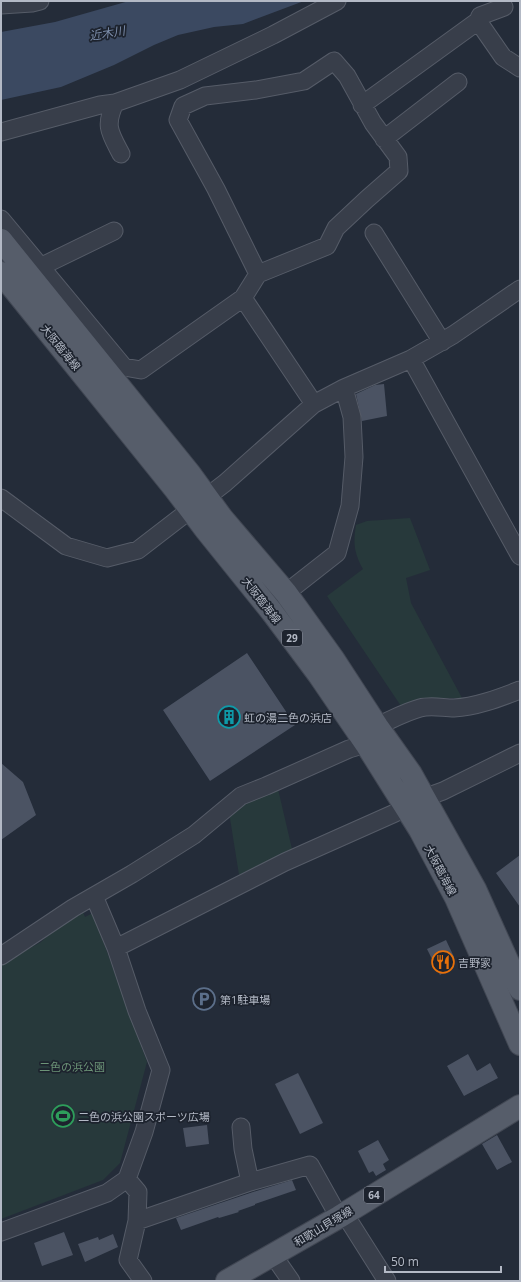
<svg xmlns="http://www.w3.org/2000/svg" width="521" height="1282" viewBox="0 0 521 1282" font-family="'Open Sans','Noto Sans JP',sans-serif">
<rect width="100%" height="100%" fill="#242c39"/>
<path fill="#27393b" d="M410,518l20,52 -24,8 5,25 51,95h-27l-19,3 -13,8 -76,-113 36,-27c-9,-16 -10,-26 -7,-44l11,-4z
M278,789l14,60 -53,26 -10,-63 15,-10z
M83,912l2,5 8,-4 54,149 -27,101 -17,17 -102,39v-255l40,-22 17,-16z"/>
<path fill="#3b4961" d="M129,1h175l-61,23 -29,3 -36,8 -24,10 -40,20 -53,22 -60,13v-68l54,-10z"/>
<path fill="#4b5363" d="M384,384l3,32 -25,5 -6,-27 19,-9z
M247,653l48,72 -85,56 -47,-71z
M1,763l22,19 13,33 -35,25z
M520,855v52l-24,-34z
M446,940l8,17h-4l3,10 -13,8 -13,-26z
M468,1054l9,17 13,-8 8,15 -34,18 -17,-30z
M298,1073l25,50 -23,11 -25,-50z
M207,1125l2,19 -23,3 -3,-19z
M497,1135l15,27 -15,8 -15,-26z
M378,1140l11,20 -6,4 3,6 -10,6 -3,-5 -4,2 -11,-22z
M292,1180l4,10 -41,14v1l-17,6 1,1 -20,6 -1,-1 -37,13 -5,-12 77,-26z
M64,1232l9,23 -31,11 -8,-23z
M113,1234l5,13 -33,15 -7,-18 20,-7 1,3z"/>
<g fill="none" stroke-linecap="round" stroke-linejoin="round">
<g stroke="#565c68" stroke-width="19">
<path id="minor" d="M1,5l31,-2 8,-2
M504,7l-24,9 -2,5 25,36 17,11
M115,103c-11,23 -5,30 6,51
M362,105l116,-84
M1,132l99,-27 15,-2 65,-23 93,-45 64,-34
M384,139l74,-57
M1,219l123,148 17,3 102,-72 15,-24 -42,-85 -38,-69 5,-14 22,-10 51,-6 48,-9 30,-20 13,15 26,47 25,34 1,14 -32,28 -31,29 -9,18 -69,28
M374,233l68,109
M40,267l74,-36
M243,298l71,106
M411,359l109,197
M1,498l65,48 41,12 31,-8 87,-67 89,-79 30,-16 67,-29 42,-24 67,-46
M286,593l51,-40 13,-47 4,-49 -2,-40 -8,-29
M377,726c14,-6 28,-14 43,-18 11,-3 23,0 34,0 22,-1 45,-10 66,-18
M94,896l22,52
M1,956l72,-48 59,-34 62,-39 47,-39 25,-10 83,-37 17,-5
M241,1127l2,22 7,33
M127,1179l11,13 -1,29 -9,39 15,21
M344,1213l43,68
M137,1221l113,-39 60,-17 29,52
M1,1232l106,-39 20,-14 17,-47 17,-62 -24,-59 -21,-63 169,-86 110,-49 9,-8 39,-14 77,-38
M273,1255l18,26"/>
</g>
<g stroke="#414753" stroke-width="24">
<path id="major" d="M1,240l189,234 32,44 64,75 48,67 43,66 34,48 64,115 45,100
M1,273l174,216 31,41 66,82 47,63 47,69 54,86 36,68 64,146
M227,1281l112,-64 181,-111"/>
</g>
<use href="#minor" stroke="#383e4a" stroke-width="17"/>
<use href="#major" stroke="#565d6a" stroke-width="22"/>
</g>
<defs>
<g id="building-ring" transform="scale(1.15)"><circle r="9.5" fill="#1d232e" stroke="#0f9aa8" stroke-width="1.5"/><path d="M-4-6H4V6H1V3H-1V6H-4ZM-2.5-4.3h1.7v1.8h-1.7ZM.8-4.3h1.7v1.8H.8ZM-2.5-1h1.7V.8h-1.7ZM.8-1h1.7V.8H.8Z" fill="#0f9aa8"/></g>
<g id="restaurant-ring" transform="scale(1.15)"><circle r="9.5" fill="#1d232e" stroke="#e8710a" stroke-width="1.5"/><path d="M-5-6h1v4h1v-4h1v4h1v-4h1v5L-1.5 .5V6h-2V.5L-5-1ZM5-6V6H3V1.5H1.5Q1.5-4 5-6Z" fill="#e8710a"/></g>
<g id="parking-ring" transform="scale(1.15)"><circle r="9.5" fill="#1d232e" stroke="#5c6f8a" stroke-width="1.5"/><path d="M-3.5-5.5H1a3.5 3.5 0 0 1 0 7H-1V5.5H-3.5ZM-1-3.4V-.6H.8a1.4 1.4 0 0 0 0-2.8Z" fill="#5c6f8a"/></g>
<g id="stadium-ring" transform="scale(1.15)"><circle r="9.5" fill="#1d232e" stroke="#2e9e5b" stroke-width="1.5"/><path d="M0-5a6.5 5 0 1 0 0 10a6.5 5 0 1 0 0-10ZM-3.5-1.8h7v3.6h-7Z" fill="#2e9e5b"/></g>
</defs>
<g fill-rule="evenodd">
<use href="#building-ring" x="229" y="717"/>
<use href="#restaurant-ring" x="443" y="962"/>
<use href="#parking-ring" x="204" y="999"/>
<use href="#stadium-ring" x="63" y="1116"/>
</g>
<g text-anchor="middle" dominant-baseline="central" stroke-width="3.5" stroke-linejoin="round" paint-order="stroke">
<g fill="#1d232e" stroke="#868c98" stroke-width="1">
<rect x="282" y="630" width="20" height="16" rx="3"/>
<rect x="364" y="1187" width="20" height="16" rx="3"/>
</g>
<g font-size="10" font-weight="bold" fill="#b3b9c5">
<text x="292" y="638">29</text>
<text x="374" y="1195">64</text>
</g>
<g font-size="11" fill="#b3b9c5" stroke="#1d232e">
<text transform="translate(61 347) rotate(51)">大阪臨海線</text>
<text transform="translate(262 600) rotate(52)">大阪臨海線</text>
<text transform="translate(441 870) rotate(62)">大阪臨海線</text>
<text transform="translate(323 1226) rotate(-31)">和歌山貝塚線</text>
</g>
<g font-size="11" fill="#b3b9c5" stroke="#1d232e" text-anchor="start">
<text x="244" y="717">虹の湯二色の浜店</text>
<text x="458" y="962">吉野家</text>
<text x="220" y="999">第1駐車場</text>
<text x="78" y="1116">二色の浜公園スポーツ広場</text>
</g>
<g font-size="11" fill="#6c9477" stroke="#1d232e">
<text x="72" y="1066">二色の浜公園</text>
</g>
<g font-size="12" font-style="italic" fill="#7d8eab" stroke="#1d232e">
<text transform="translate(107 33) rotate(-9)">近木川</text>
</g>
</g>
<rect width="521" height="1282" fill="none" stroke="#b3b9c5" stroke-width="4"/>
<path d="M385 1266v6h116v-6" fill="none" stroke="#b3b9c5" stroke-width="2"/>
<text x="391" y="1266" font-size="12" fill="#b3b9c5" stroke="#1d232e" stroke-width="3" paint-order="stroke">50 m</text>
</svg>
